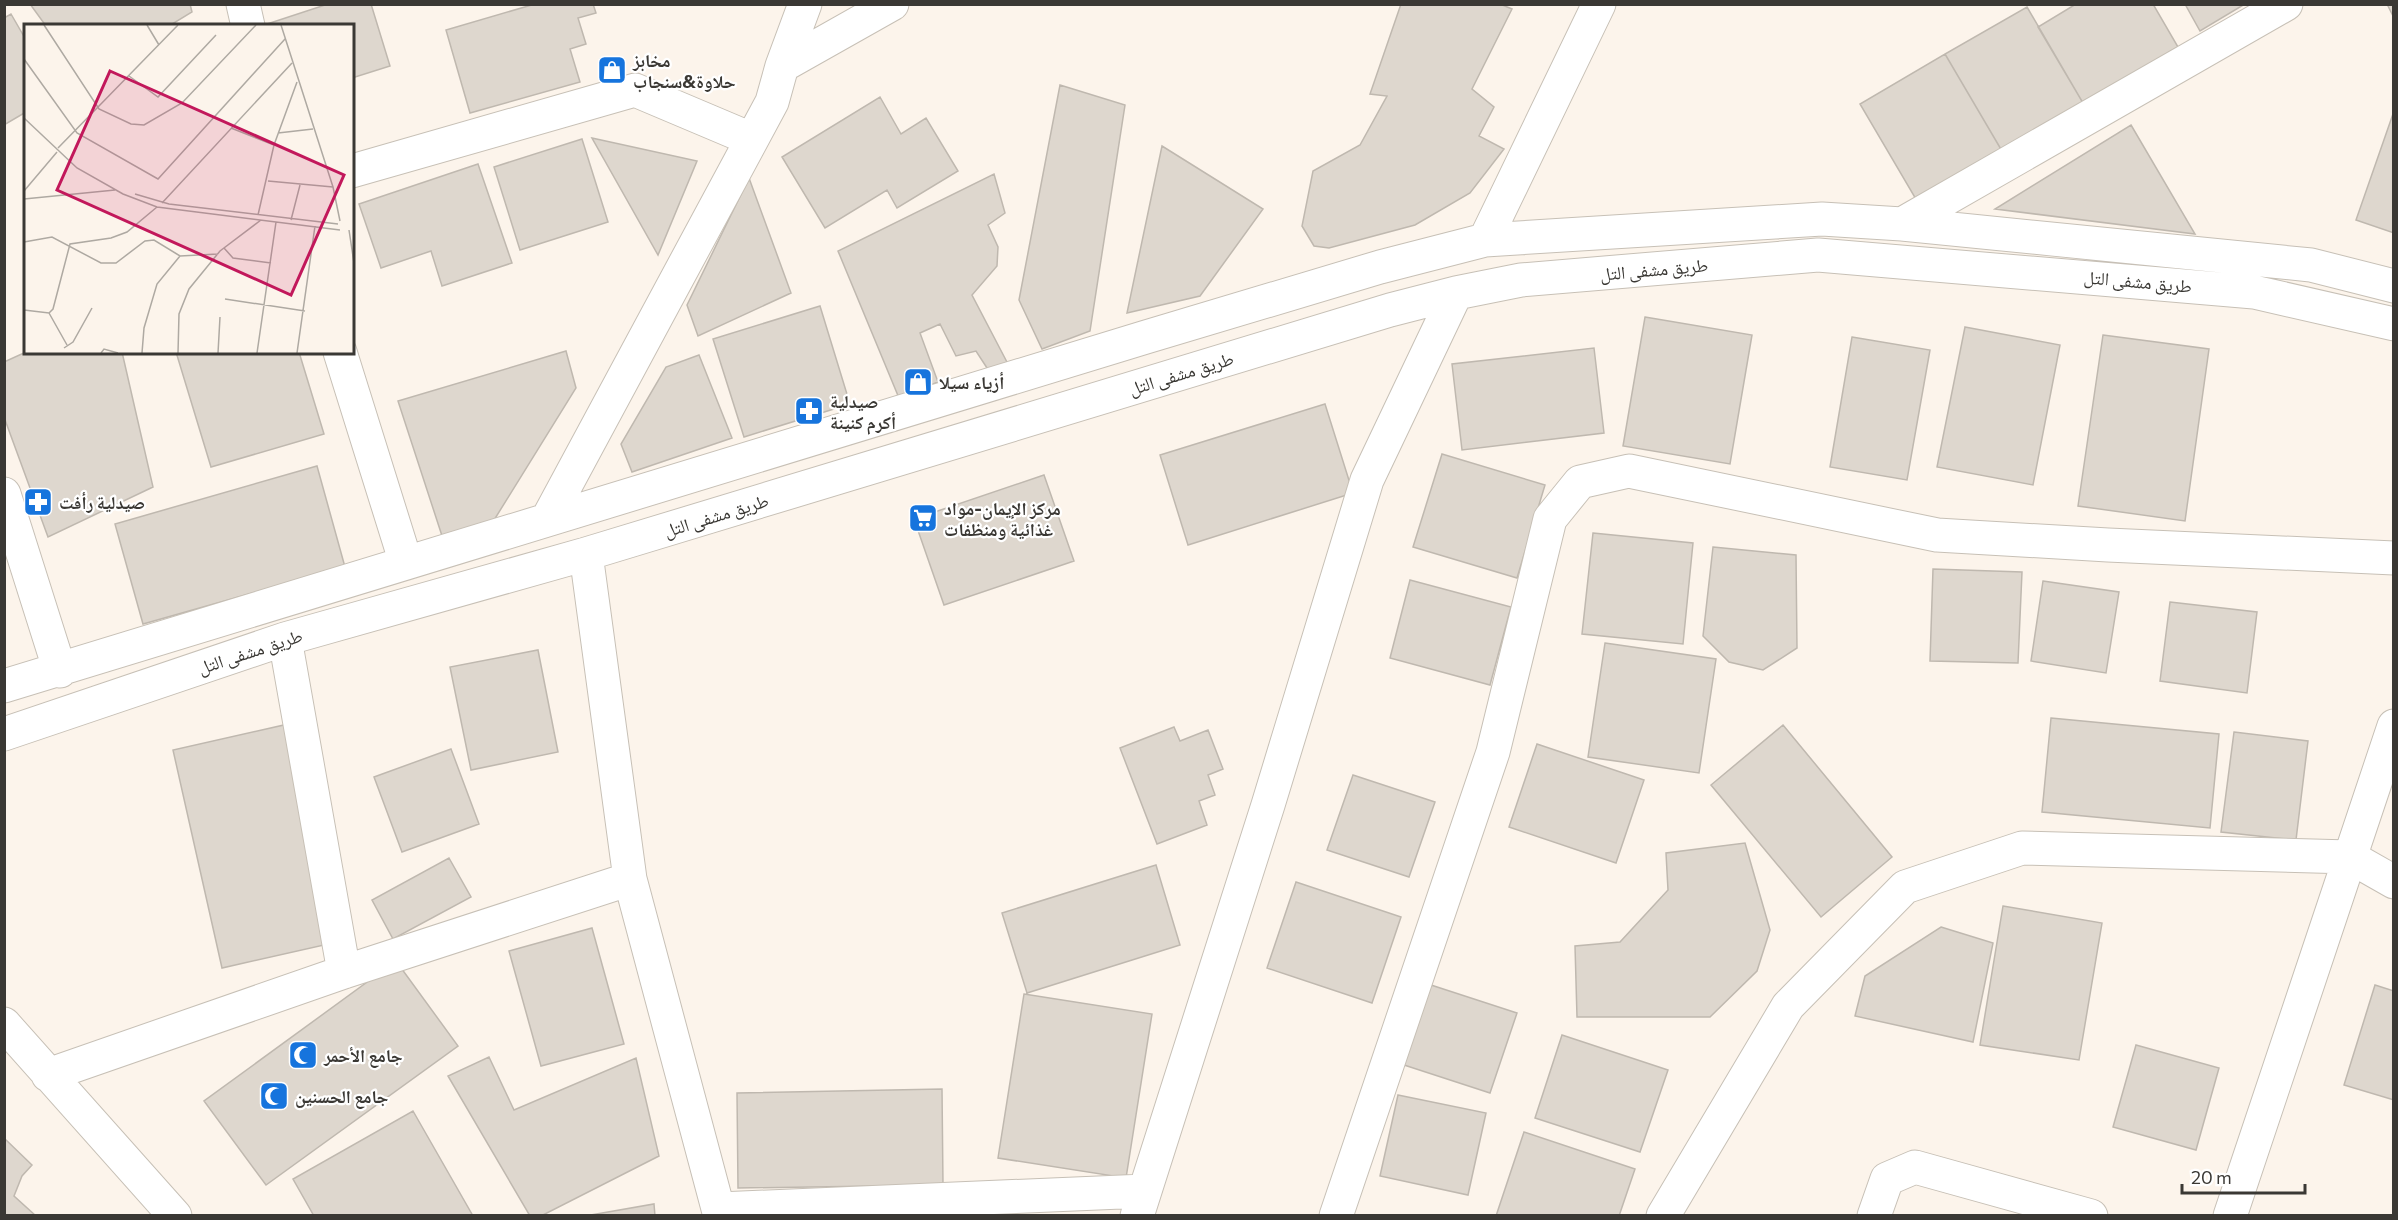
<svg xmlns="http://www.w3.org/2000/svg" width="2398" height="1220" viewBox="0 0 2398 1220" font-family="Commissioner,'Noto Naskh Arabic',sans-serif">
<rect width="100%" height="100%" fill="#fcf4eb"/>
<path fill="#ded7ce" stroke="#bfb8af" stroke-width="1.5" d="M30,4h160l2,8 -23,14h-123z
M328,4h43l19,62 -38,12v-52h-91z
M535,4h58l3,9 -18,5 8,26 -16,5 10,33 -110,31 -24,-83z
M1401,4h99l12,5 -40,80 22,18 -15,29 25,13 -34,44 -55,32 -86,23 -15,-2 -12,-20 11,-55 47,-26 27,-49 -17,-2z
M2076,4h77l25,43 -95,56 -45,-76z
M2185,4h60l-45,27z
M2387,4h7v14z
M2027,7l56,96 -81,48 -57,-97z
M11,14l15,26v72l-22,13v-107z
M1945,54l57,97 -85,50 -57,-97z
M1060,85l65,20 -35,226 -48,18 -23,-49z
M880,97l21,37 25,-16 32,53 -61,37 -10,-18 -62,38 -43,-71z
M2394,111v122l-38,-13z
M2131,125l64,109 -200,-25z
M592,138l105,23 -39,94z
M582,139l26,83 -88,28 -26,-83z
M1162,146l101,63 -63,87 -73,17z
M478,164l34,99 -70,23 -11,-35 -50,17 -22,-64z
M994,174l11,39 -17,12 10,22 -1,19 -25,29 36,69 -19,7 -13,-20 -20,5 -16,-32 -20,9 18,49 -39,16 -61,-147z
M749,178l42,115 -93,43 -11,-31z
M820,306l30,98 -106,33 -31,-98z
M1645,317l107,18 -22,129 -107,-18z
M1965,327l95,18 -27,140 -96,-18z
M2103,335l106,14 -24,172 -107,-15z
M1852,337l78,13 -23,130 -77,-13z
M1594,348l10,85 -142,17 -10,-86z
M566,351l10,37 -90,145 -41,12 -47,-144z
M26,352h96l31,135 -105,50 -44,-120v-55z
M176,352h123l25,82 -113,33z
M699,355l33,83 -100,34 -11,-28 45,-77z
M1325,404l28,89 -165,52 -28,-90z
M1442,454l103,31 -28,93 -104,-31z
M317,466l28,101 -202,57 -28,-100z
M1044,475l30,86 -130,44 -30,-86z
M1593,533l100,10 -10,101 -101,-10z
M1713,547l83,8 1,93 -34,22 -34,-8 -26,-26z
M1933,569l89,3 -4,91 -88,-2z
M1410,580l101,27 -21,78 -100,-27z
M2043,581l76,11 -13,81 -75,-12z
M2170,602l87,10 -10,81 -87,-12z
M1605,643l111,16 -17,114 -111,-16z
M538,650l20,102 -87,18 -21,-103z
M2051,718l168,16 -9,94 -168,-16z
M284,725l49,218 -111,25 -49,-218z
M1783,725l109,132 -71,60 -110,-132z
M1174,727l6,14 28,-11 15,39 -15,6 7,20 -16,6 8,24 -50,19 -37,-96z
M2234,732l74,9 -12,99 -75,-8z
M1537,744l107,36 -28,83 -107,-36z
M451,749l28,75 -77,28 -28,-75z
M1353,775l82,27 -26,75 -82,-27z
M1745,843l25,87 -13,41 -47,46h-133l-2,-71 45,-4 48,-52 -2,-37z
M449,858l22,39 -78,42 -21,-39z
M1156,865l24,80 -153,48 -25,-80z
M1296,882l105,35 -29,86 -105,-35z
M2003,906l99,17 -23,137 -99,-15z
M1941,927l52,16 -20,99 -118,-26 10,-40z
M592,928l32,116 -83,22 -32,-115z
M396,961l62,85 -192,139 -62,-84z
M1431,985l86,28 -27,80 -86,-28z
M2375,985l19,6v109l-50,-15z
M1024,994l128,20 -26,164 -128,-20z
M1562,1035l106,35 -28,82 -105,-34z
M2136,1045l83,23 -23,82 -83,-23z
M489,1057l25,53 122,-52 23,98 -118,60h-11l-82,-140z
M942,1089l1,96 -205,3 -1,-95z
M1398,1095l88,18 -18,82 -88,-19z
M413,1111l60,105h-159l-21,-37z
M1524,1132l111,37 -16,47h-123z
M4,1138l28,27 -10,11 -8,20 22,20h-32z
M654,1204l1,12h-70z"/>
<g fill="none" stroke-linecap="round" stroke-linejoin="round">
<g stroke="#c7c0b6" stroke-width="35">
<path id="minor" d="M243,4l5,22
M782,66l110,-62
M352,171l283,-81 116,49
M1902,224l384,-220
M1485,240l114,-236
M340,352l66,211
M4,494l56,177
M547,520l225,-418 10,-36 23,-62
M586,554l44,325 90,337
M285,639l59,333
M4,686l1142,-349 234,-70 105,-27 337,-21 80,5 409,41 83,21
M4,734l281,-95 301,-85 804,-244 66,-17 65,-13 297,-25 436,37 140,32
M4,1024l171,192
M48,1075l296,-103 286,-93
M719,1209l426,-18
M1137,1216l131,-411 99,-325 89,-187
M1336,1216l157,-464 57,-233 30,-37 49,-11 308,64 171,10 286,13
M1663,1216l125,-210 117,-119 117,-39 328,9 44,25
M1874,1216l13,-37 28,-12 176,49
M2230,1216l164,-490"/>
</g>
<use href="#minor" stroke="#fff" stroke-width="33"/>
</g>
<defs>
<g id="shop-square" transform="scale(1.5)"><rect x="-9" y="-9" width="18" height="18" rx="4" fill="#1674dd" stroke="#fff"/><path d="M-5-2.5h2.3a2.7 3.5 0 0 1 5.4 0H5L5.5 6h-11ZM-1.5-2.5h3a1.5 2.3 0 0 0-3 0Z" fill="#fff"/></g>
<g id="pharmacy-square" transform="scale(1.5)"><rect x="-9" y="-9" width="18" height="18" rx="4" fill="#1674dd" stroke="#fff"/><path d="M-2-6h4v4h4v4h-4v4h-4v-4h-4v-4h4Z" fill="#fff"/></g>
<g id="supermarket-square" transform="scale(1.5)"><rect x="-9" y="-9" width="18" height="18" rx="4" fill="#1674dd" stroke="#fff"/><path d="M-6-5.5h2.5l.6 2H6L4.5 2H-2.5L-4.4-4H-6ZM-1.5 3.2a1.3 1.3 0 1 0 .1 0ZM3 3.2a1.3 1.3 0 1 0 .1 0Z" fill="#fff"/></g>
<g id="mosque-square" transform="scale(1.5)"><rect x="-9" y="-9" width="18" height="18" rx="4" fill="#1674dd" stroke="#fff"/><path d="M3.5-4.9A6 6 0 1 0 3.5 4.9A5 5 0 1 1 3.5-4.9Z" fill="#fff"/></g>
</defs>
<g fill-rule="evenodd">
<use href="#shop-square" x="612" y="70"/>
<use href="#shop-square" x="918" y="382"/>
<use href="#pharmacy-square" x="809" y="411"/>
<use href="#pharmacy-square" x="38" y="502"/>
<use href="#supermarket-square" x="923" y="518"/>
<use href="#mosque-square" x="303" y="1055"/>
<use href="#mosque-square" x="274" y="1096"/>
</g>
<g text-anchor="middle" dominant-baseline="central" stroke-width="4.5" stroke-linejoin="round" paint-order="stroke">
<g font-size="18" font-weight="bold" fill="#3a3834" stroke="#fff" text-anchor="start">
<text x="633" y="60">مخابز<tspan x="633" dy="21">حلاوة&amp;سنجاب</tspan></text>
<text x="939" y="382">أزياء سيلا</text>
<text x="830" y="401">صيدلية<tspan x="830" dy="21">أكرم كنينة</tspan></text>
<text x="59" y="502">صيدلية رأفت</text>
<text x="944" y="508">مركز الإيمان-مواد<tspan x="944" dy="21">غذائية ومنظفات</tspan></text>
<text x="324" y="1055">جامع الأحمر</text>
<text x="295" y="1096">جامع الحسنين</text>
</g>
<g font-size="18" fill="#3a3834" stroke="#fff">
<text transform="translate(1654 269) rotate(-5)">طريق مشفى التل</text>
<text transform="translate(2138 281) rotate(5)">طريق مشفى التل</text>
<text transform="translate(1181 373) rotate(-17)">طريق مشفى التل</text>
<text transform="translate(716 515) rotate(-17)">طريق مشفى التل</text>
<text transform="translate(250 651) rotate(-18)">طريق مشفى التل</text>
</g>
</g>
<g transform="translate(24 24)">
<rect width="330" height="330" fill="#fcf4eb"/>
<path fill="none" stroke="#aea9a2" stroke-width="1.5" d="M20,1l55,84 32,15 13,1 38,-22 74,-78M123,1l12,20M257,1l52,162 7,34M0,35l53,74 81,46 127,-140M105,52l29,21 58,-62M0,94l53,50 46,26 34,13 183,23M207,104l43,17M254,109l35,-4M34,124l120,-123M244,157l65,6M0,167l33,-39M111,170l34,10 169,20M0,175l91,-9M138,179l130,-140M234,191l16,-70 23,-63M267,196l9,-35M325,206l5,33M0,218l28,-5 49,26h15l29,-22 9,-1 26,16 38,-2M200,224l9,10 38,5M201,275l80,12M0,286l25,3 4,-4 17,-65 41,-6 16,-6 30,-25M25,289l18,32M40,324l9,-6 19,-34M77,329l3,-4 14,4M118,329l2,-25 13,-44 23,-28M154,329l1,-39 10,-25 31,-38 41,-31M194,329l2,-36M233,329l19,-131M273,329l18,-127"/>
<path fill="#c2185b" fill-opacity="0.15" stroke="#c2185b" stroke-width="3" d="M86,47l234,104 -53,120 -234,-105z"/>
<rect width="330" height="330" fill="none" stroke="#3a3834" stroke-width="3"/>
</g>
<rect width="2398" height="1220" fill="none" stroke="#3a3834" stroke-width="12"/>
<path d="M2182 1184v9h123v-9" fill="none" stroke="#3a3834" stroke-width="3"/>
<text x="2191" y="1184" font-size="18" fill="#3a3834" stroke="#ffffff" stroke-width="4.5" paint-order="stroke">20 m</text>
</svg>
